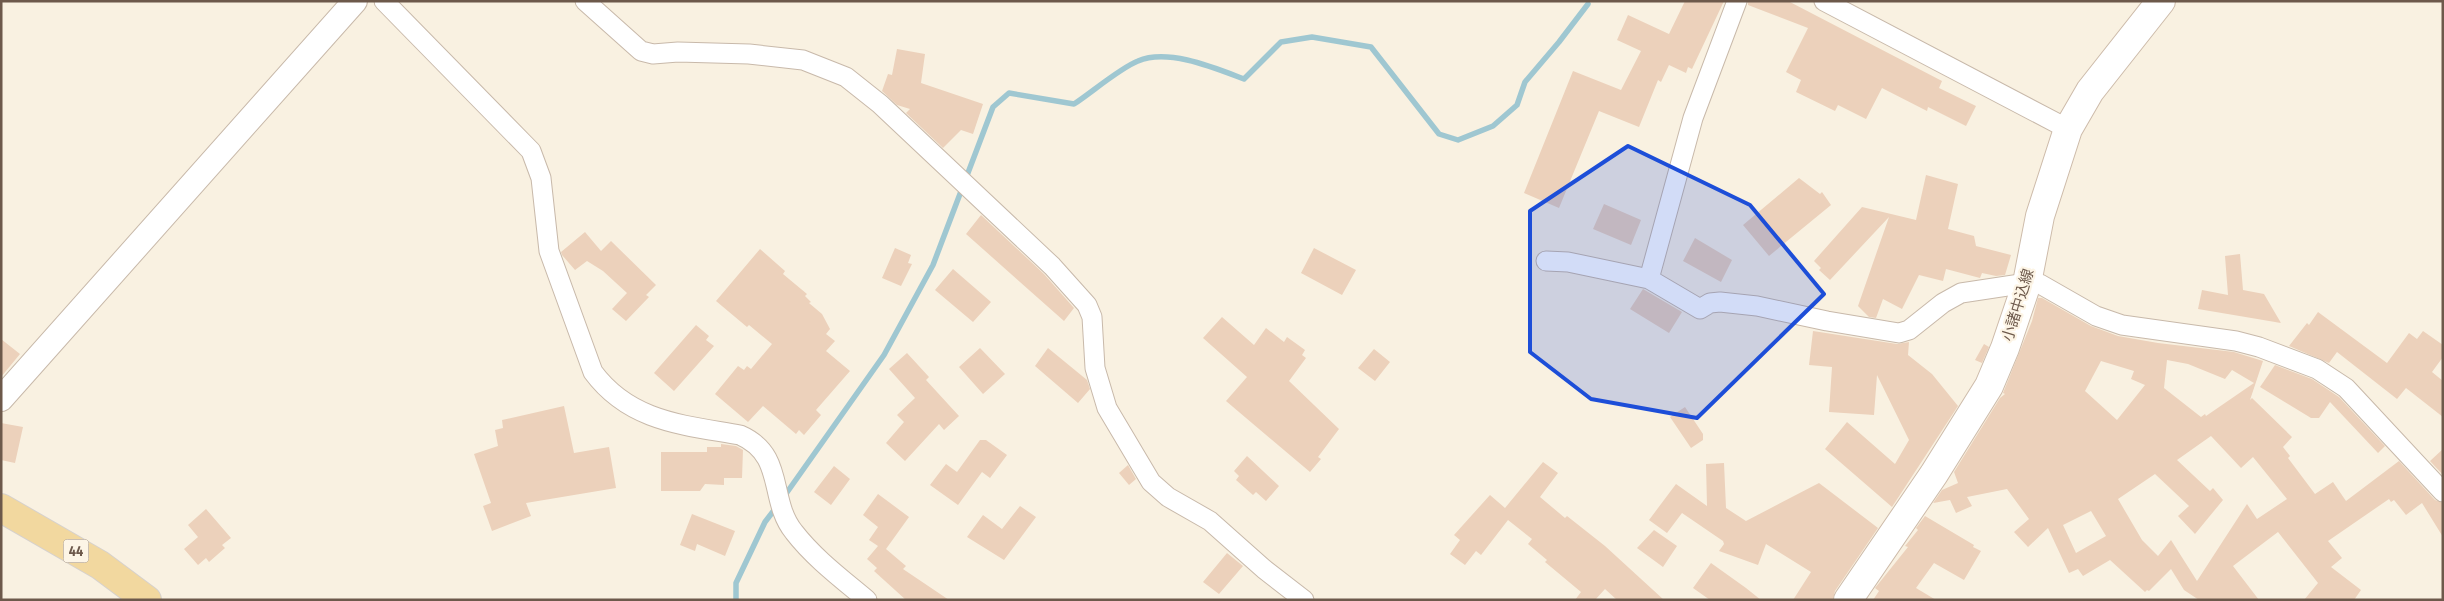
<svg xmlns="http://www.w3.org/2000/svg" width="2444" height="601" viewBox="0 0 2444 601" font-family="'Fira Sans Condensed','Noto Sans JP',sans-serif">
<rect width="100%" height="100%" fill="#f9f1e1"/>
<g fill="none" stroke-linecap="round" stroke-linejoin="round">
<path stroke="#9fc7d1" stroke-width="5.5" d="M783,498l101,-143 49,-90 60,-158 16,-14 65,11c17,-11 46,-36 64,-43 30,-13 77,7 106,18l37,-37 31,-5 59,10 68,87 19,6 35,-14 24,-21 8,-23 34,-40 29,-38
M736,600v-17l29,-61 13,-17"/>
</g>
<path fill="#ecd1bb" fill-rule="evenodd" d="M1685,1h39l-32,68 -4,-2 -2,6 -17,-8 -8,17 -3,-2 -19,47 -40,-16 -40,97 -35,-15 49,-122 48,19 20,-39 -24,-11 11,-25 41,19z
M1748,1h40l154,80 -3,7 37,18 -10,20 -38,-19 -1,4 -45,-23 -16,31 -28,-14 -3,6 -39,-19 5,-12 -15,-8 22,-44 -60,-23z
M897,49l28,5 -4,29 62,21 -10,30 -12,-4 -18,18 -37,-35 4,-4 -13,-4 -15,-14 6,-17 4,1z
M1926,175l32,9 -10,45 26,7 2,10 35,9 -6,20 -9,1 -14,-3 -2,5 -34,-9 -3,12 -24,-6 -17,34 -19,-10 -7,19 -7,-1 -11,-11 31,-89 -59,63 -11,-10 2,-2 -7,-7 48,-54 54,13z
M1799,178l21,16 2,-2 9,13 -62,51 -26,-31z
M1604,204l37,16 -10,25 -38,-16z
M981,215l63,59 30,34 -10,13 -98,-87z
M585,232l16,19 10,-10 45,44 -10,10 3,2 -23,24 -14,-12 15,-16 -24,-22 -16,-10 -12,9 -13,-15 -1,-3z
M1695,238l37,22 -11,22 -38,-21z
M895,248l16,7 -3,8 4,1 -11,22 -19,-8z
M1314,248l42,22 -14,25 -41,-22z
M760,249l25,22 -2,3 24,20 -2,2 6,6 -2,1 13,11 8,15 -4,5 9,7 -9,10 24,20 -34,39 5,5 -17,20 -5,-5 -3,4 -33,-28 -15,16 -33,-28 23,-28 6,4 3,-4 4,3 21,-25 -23,-19 -2,2 -31,-26z
M2240,254l3,36 21,4 17,29 -83,-14 4,-19 26,5 -3,-39z
M953,269l38,33 -18,20 -38,-32z
M1643,289l39,23 -13,21 -39,-24z
M2038,298h4l49,28 27,10 40,7 76,9 29,9 -13,39 2,-2 40,39 -9,10 7,9 -2,2 27,36 18,-12 13,19 53,-40 36,39 8,3v34l-21,-34 -16,12 -12,-15 -3,2 -2,-3 -61,42 14,17 -11,9 30,23 -7,10h-50l14,-17 -40,-51 -45,34 26,34h-60l-15,-10 -13,-21 -22,22 -2,-1 -2,2 -35,-32 -27,16 -5,-7 -9,4 -21,-45 -20,19 -14,-15 15,-13 -22,-30 -40,8 5,9 -16,7 -6,-13 -17,3 9,-13 16,-7 -4,-11 46,-74 5,-4 -2,-1 29,-72zM2167,360l21,4 37,15 7,-9 22,13 -48,33 -1,-2 -4,3 -37,-29zM2101,361l33,10 -3,8 14,6 -28,35 -32,-29zM2211,436l30,32 12,-11 34,42 -30,20 -10,-15 -50,77 -26,-41 -13,16 -16,-16 -24,-41 37,-25 34,32 -11,10 17,18 28,-34 -10,-12 -3,3 -33,-31zM2091,511l15,25 -30,17 -13,-28z
M2318,312l69,51 22,-30 8,6 6,-8 20,14v12l-11,15 11,9v36l-37,-29 -9,11 -60,-47 -8,11 -40,-17 18,-23 2,2z
M1222,317l32,28 12,-17 18,14 3,-5 18,13 -3,5 4,3 -17,23 50,48 -21,28 3,2 -11,13 -84,-71 21,-24 -44,-39z
M696,325l13,11 -3,4 8,6 -40,45 -20,-18z
M1813,331l84,13 12,-2 -1,13 24,19 26,32 -66,101 -67,-58 22,-27 48,42 14,-24 -32,-65 -3,40 -45,-3 3,-45 -23,-2z
M1,339l19,15 -19,23z
M1984,344l5,3 -7,16 -7,-3z
M980,348l25,26 -22,20 -24,-27z
M1048,348l39,32 3,9 -12,14 -43,-37z
M1374,349l16,13 -15,19 -17,-13z
M907,353l22,24 -3,3 33,36 -15,14 -5,-6 -34,37 -19,-18 18,-21 -7,-7 18,-17 -26,-29z
M2275,365l37,14 27,18 46,49 -7,7 -48,-51 -11,16h-8l-51,-31z
M564,406l10,47 35,-6 7,41 -90,15 5,13 -39,15 -9,-25 8,-3 -17,-49 24,-8 -3,-16 8,-2 -1,-8z
M1685,407l18,27v6l-12,8 -21,-31z
M1,423l22,4 -8,36 -14,-3z
M980,440h6l21,15 -17,23 -8,-6 -24,33 -28,-20 16,-21 11,8z
M721,444l15,2 7,4 -1,28h-18v7l-19,-1 -5,7h-39v-39h46v-5h14z
M2443,449v26l-13,-14z
M1247,456l32,30 -13,15 -10,-9 -3,3 -17,-15 3,-4 -5,-5z
M1543,462l15,11 -18,24 25,21 2,-2 38,30 59,54h-47l-12,-11 -10,11h-20l6,-8 -36,-30 2,-2 -19,-16 4,-5 -24,-19 -27,35 -5,-4 -11,14 -15,-11 10,-14 -6,-5 36,-40 15,13z
M1724,463l2,45 20,13 73,-38 59,45 -43,63 -2,9h-40l18,-28 -45,-28 -8,21 -39,-14 5,-7 -1,-3 -41,-28 -15,20 -18,-13 27,-36 31,22 -1,-42z
M1128,465l8,14 -7,6 -10,-12z
M834,466l16,13 -19,26 -17,-13z
M878,494l31,23 -23,32 20,17 -3,3 46,31h-43l-32,-29 3,-3 -10,-9 11,-13 -9,-6 9,-13 -15,-12z
M1020,506l16,11 -32,43 -37,-23 16,-22 19,14z
M206,509l25,29 -9,7 3,3 -16,14 -3,-4 -8,7 -14,-16 14,-12 -10,-12z
M692,514l43,17 -10,25 -28,-12 -2,7 -15,-6z
M1925,516l49,29 -1,2 8,4 -17,29 -30,-17 -18,25 20,12h-63l6,-9 -4,-3 33,-41 -3,-1 13,-16 -2,-2z
M1654,530l23,16 -14,21 -26,-19z
M1227,553l16,13 -24,28 -16,-12z
M1711,563l35,25 15,12h-51l-17,-12z"/>
<g fill="none" stroke-linecap="round" stroke-linejoin="round">
<g stroke="#c8b9aa" stroke-width="21">
<path id="minor" d="M384,1l147,150 10,27 8,73 44,121c37,50 91,53 147,63 46,20 28,65 54,97 20,26 48,47 73,68
M585,1l56,50 12,3 25,-2 71,2 54,6 43,17 34,27 172,162 35,39 5,12 3,51 12,40 44,74 17,15 42,24 54,48 40,31
M1737,1l-44,117 -44,161 51,30 10,-6 10,-1 37,4 70,15 72,12 10,-3 34,-27 18,-10 66,-10 13,1 56,32 26,9 114,16 23,6 58,22 29,19 97,104
M1824,1l244,128
M1546,261l22,1 81,17"/>
</g>
<g stroke="#c8b9aa" stroke-width="26">
<path id="tertiary" d="M1,399l354,-398"/>
</g>
<g stroke="#cdbbaa" stroke-width="30">
<path id="secondary" d="M1848,600l86,-126 55,-88 16,-38 22,-65 13,-67 28,-87 22,-38 71,-90"/>
</g>
<g stroke="#d6d1cd" stroke-width="30">
<path id="primary" d="M1,508l99,57 47,35"/>
</g>
<use href="#minor" stroke="#fff" stroke-width="19"/>
<use href="#tertiary" stroke="#fff" stroke-width="24"/>
<use href="#secondary" stroke="#fff" stroke-width="28"/>
<use href="#primary" stroke="#f2d89f" stroke-width="28"/>
</g>
<path fill="#1d4ed8" fill-opacity="0.2" stroke="#1d4ed8" stroke-width="4" stroke-linejoin="round" d="M1628,146l122,59 74,89 -127,124 -106,-19 -61,-47v-141z"/>
<g text-anchor="middle" dominant-baseline="central" stroke-width="4.5" stroke-linejoin="round" paint-order="stroke">
<rect fill="#fdf5e6" stroke="#98887a" stroke-width="1" x="63.5" y="539.5" width="25" height="23" rx="4"/>
<g font-size="14" font-weight="bold" fill="#6d594b">
<text x="76" y="551">44</text>
</g>
<g font-size="15" fill="#6d594b" stroke="#fdf5e6">
<text transform="translate(2018 305) rotate(-73)">小諸中込線</text>
</g>
</g>
<rect width="2444" height="601" fill="none" stroke="#6d594b" stroke-width="5"/>
</svg>
